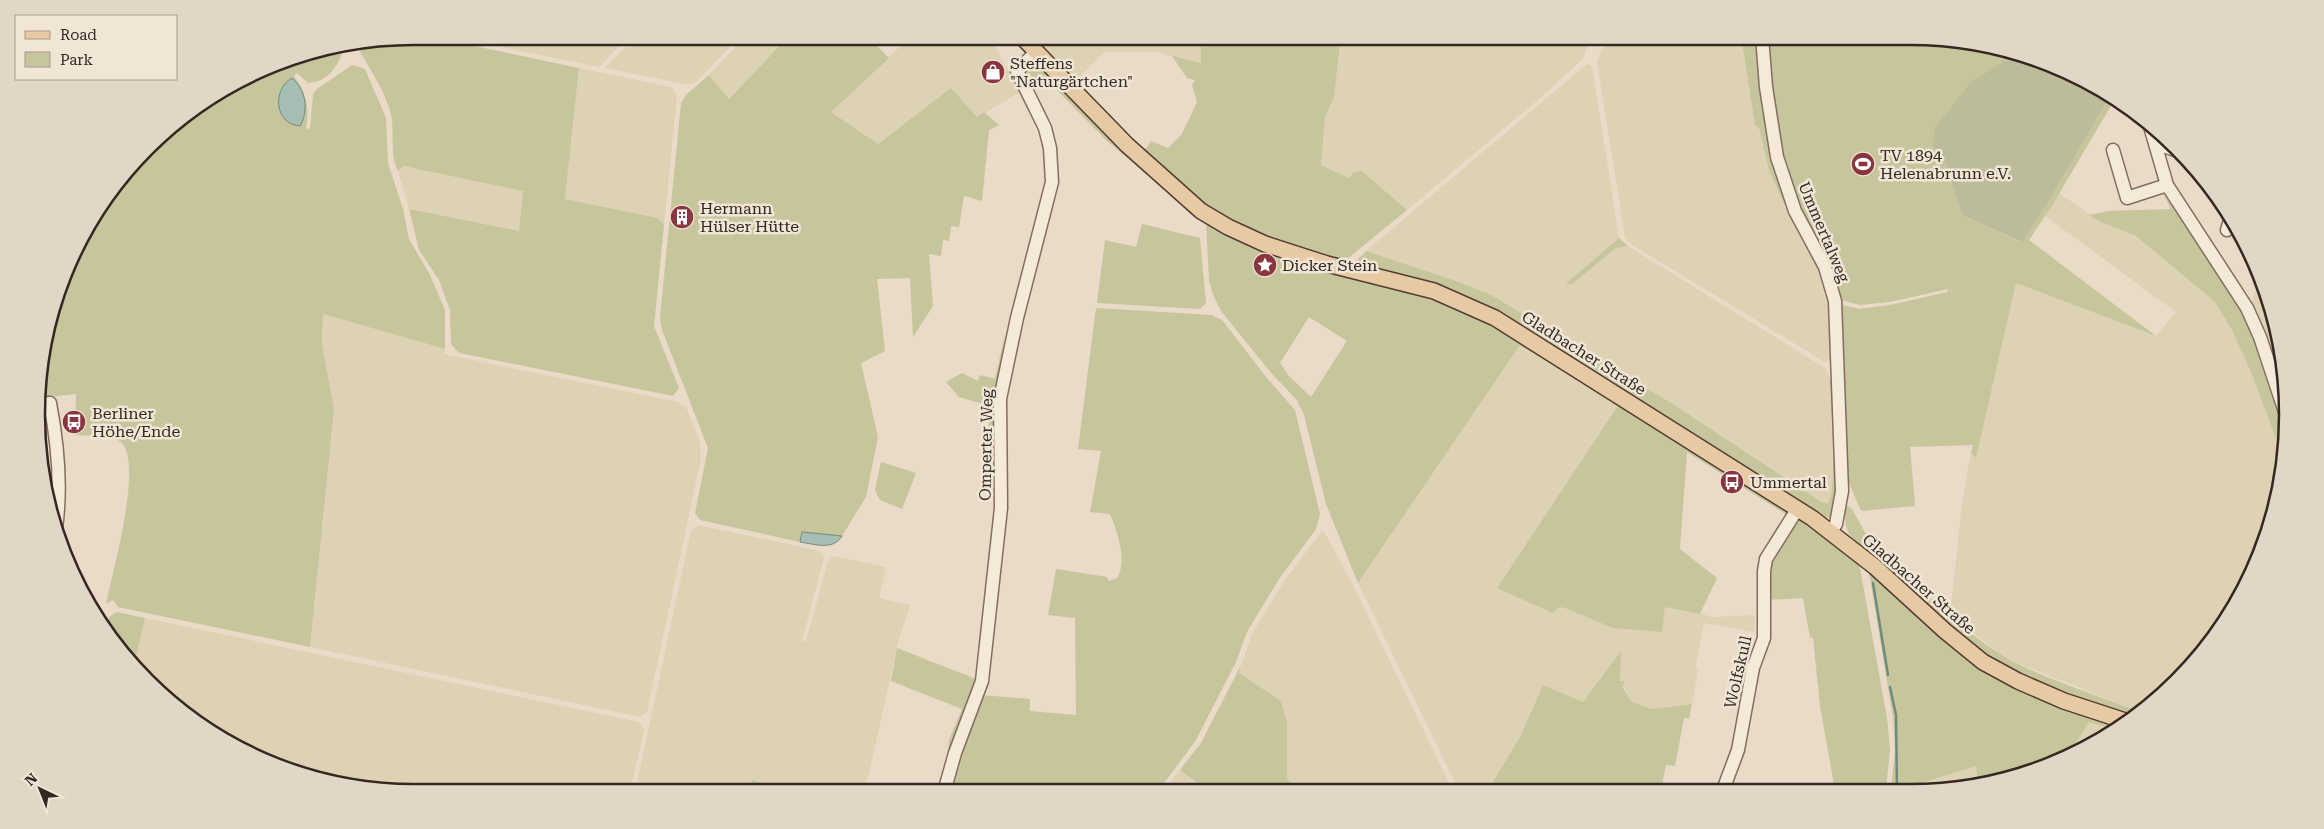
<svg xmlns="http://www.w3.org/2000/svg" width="2324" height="829" viewBox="0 0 2324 829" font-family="'Roboto Serif',serif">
<rect width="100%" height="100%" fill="#e9dbc7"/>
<path fill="#ded2b5" d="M447,36h182l-30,31z
M636,36h105l-46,47 -12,1 -78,-16z
M746,36h43l-60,63 -20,-24z
M911,36h48l6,8 7,1 17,-9 31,56 -43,26 -27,-29 -72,55 -47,-32z
M1036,36h164l1,27 -43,-11h-53l-30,29 -39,-42z
M1341,36h246v11l-4,12 -44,40 -132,111 -45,-39 -13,7 -28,-13 4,-47 9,-21z
M1617,36h124l14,89 4,3 10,42 58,113 5,37 -2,39 -5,3 -196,-119 -4,-6 -28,-175 4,-11z
M1587,64l5,2 27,172 -52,44 4,3 45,-37 12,-2 197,122 5,10 3,91 -1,30 -3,4 -6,-1 -147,-96 -183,-110 -34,-14 -93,-31z
M579,68l92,19 6,8 -13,130 -6,-7 -93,-19z
M402,166l121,24 -4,41 -110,-22 -11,-38z
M2059,193l40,28 37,15 78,65 18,29 19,42 33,88 -9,52 -38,92 -78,95 -19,13 -123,-49 -18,-10 -58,-45 10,-1 11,-105 9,-49 5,4 40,-174 140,53 20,-24 -131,-96z
M2260,276l8,17 16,72 2,35 -35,-94z
M323,314l122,35 -1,5 234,48 9,7 13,33 1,17 -54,253 -7,5 -330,-70 24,-238 -12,-65z
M1520,345l99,59 -122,184 68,20 48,20 49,4 3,-25h11l37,10 42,-2 -1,17 -50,-9 -9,47h3l-6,34 -40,5 -20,-7 -12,-21 1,-29 -38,50 -40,-17 -22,50 -33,55 -29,1 -101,-208z
M699,525l121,26 4,6 -22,84h4l23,-83 4,-2 53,11 -7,31 31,7 -12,38 -29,131 -7,18h-62l-47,-12 -4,12h-114l56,-262z
M1323,530l26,47 104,214h-153l-13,-13v-55l-48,-50 13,-39 32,-53z
M145,618l494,104 5,8 -14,62 -216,1 -97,-13 -113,-51 -57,-47 -13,-16z
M2089,722l25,7 -37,25 -10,3z
M1976,766l2,18 -19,5 -44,1 -1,-5z
M1180,770l28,21h-46z"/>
<path fill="#c6c59c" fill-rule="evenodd" d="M414,36h13l152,32 -14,131 93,19 6,7 -10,101 25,62 -6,8 -214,-43 -8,-9 -1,-34 -11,-30 -20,-30 -10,-41 110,22 4,-40 -120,-25 -5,5c-9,-18 -3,-37 -7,-57 -7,-27 -24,-48 -36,-72z
M789,36h78l22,22 -58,54 47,32 73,-56 26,29 7,-5 15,13 -10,5 -7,71 -18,-5 -5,31 -8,-1 -2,15 -6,-1 -2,16 -12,-2 4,52 -20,31 -3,-59 -33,1 8,72 -24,12 17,74 -12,60 -24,39 -40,-4 -2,10 -100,-22 -5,-7 13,-65 -46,-118 -2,-12 21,-215 5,-8 23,-20 20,24z
M959,36h28l-18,10z
M1200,36h141l-7,61 -9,21 -4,47 28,13 5,-6 8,-1 45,39 -66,54c-43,-11 -108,-36 -143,-62 -29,-20 -54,-48 -80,-71l3,-3 24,22 6,-9 17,7 14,-14 15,-32 -5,-17 3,-5 -8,-2 -15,-22 -14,-4 43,11z
M1741,36h18l29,170 -4,-3 -15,-33 -10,-42 -4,-3z
M1764,36c87,0 189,-7 271,23l-30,2 -68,89 4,2 21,63 59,27 28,-41 61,-105 5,3 -62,105 -24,36 127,96 -140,-53 -40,175 -5,-5 2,-8 -63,2 5,59 -54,5 -14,-33 -8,-174 20,5 31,-4 57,-13 1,-3 -58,13 -30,3 -19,-5 -16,-39 -19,-36 -25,-68z
M345,43c-4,19 -15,39 -37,40l-11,-10 -3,3c12,16 16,32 12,52l4,1 3,-35 4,-5 35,-24 13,4 21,49 2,45 15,46 6,30 20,34 16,37v39l-122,-35 -1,30 12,65 -24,238 -192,-40 -5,-7 -7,4c5,-26 41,-151 12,-164 -11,-5 -31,-4 -43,-5l1,-41 -38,4 1,-33 36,-118 39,-63 51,-54 105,-65z
M1031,65l9,3 70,69 84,77 -87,-73 -62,-63 -15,8 -5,-13z
M2163,194l64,88 20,36 40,117 -3,25 -33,-88 -19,-42 -18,-29 -78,-65 -37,-15 -10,-6 19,-4 63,-2z
M1206,220l254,87 -1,3 3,3 14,2 312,195 -1,5 -100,-63 -7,97 37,29 -17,36 -35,-7 -3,25 -49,-4 -48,-20 -6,-1 -6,6 -56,-25 122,-184 -99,-59 -162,238 -32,-79 -22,-89 -7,-15 -25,-26 -51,-63 -7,-14 -5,-16zM1309,317l38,24 -36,56 -22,-21 -9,-13z
M1142,224l58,14 6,65 -6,6 -103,-6 8,-63 31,7z
M1619,238l9,8 -12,2 -45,37 -5,-2z
M1366,251l93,31 34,14 183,110 146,96 6,1c10,-11 2,-105 2,-125l3,8 4,117 -6,15 -7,-1 -299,-186 -166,-64 -3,-6z
M1096,308l116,7 10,5 45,58 28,32 25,104 -4,15 -37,50 -32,53 -11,30 -40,78 -31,42 -11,9 -209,1 36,-97 49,4v12l46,4 -1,-97 -27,-3 8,-46 51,8 2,4 8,-3c11,-17 0,-47 -7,-64l-20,-2 11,-61 -23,-2z
M1005,334l-11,73v47l-7,-1 3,-47 -31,-9 -13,-15 16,-9 16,8 2,-6 15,4z
M44,456h4v31l-3,3z
M881,462l35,11 -14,36 -22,-9 -5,-10z
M1844,503l8,6 15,27 20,27 7,-2c35,37 79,80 124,103 39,19 81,32 122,48l-11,7 -83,-31 -67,-36 -112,-98 -18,-20 -3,-8z
M1801,517l54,41 5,10 27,150 3,31 -4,41h-51l-15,-84 -7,-68h-3l-7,-40 -36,2v-36l28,-45z
M1869,572l9,4c33,31 68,70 104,95 41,27 91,39 137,54l-5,4 -25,-7 -22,35 -89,27 -2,-18 -61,19v5h-24l4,-40 -2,-32z
M117,612l28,6 -11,48 -28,-34 3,-15z
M897,648l79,31 -16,51 -12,22 1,-12 13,-31 -71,-28z
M1621,651l-1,30h4l-1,7 9,14 20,7 40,-5 -3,15 -5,-1 -9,48 -9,-1 -5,25h-173l33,-55 22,-50 40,17z
M1241,665l-2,8 42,28 6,22v55l13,13h-92l-28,-21 21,-27z
M752,780l48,12h-51z"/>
<path fill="#bcbc9a" d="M2035,59l42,16 33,21 -61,105 -27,41 -60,-27 -21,-63 -8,-6 2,-18 35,-45 35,-22z"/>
<path fill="#a8bdb4" stroke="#6f8b80" d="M292,78c14,12 17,32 8,48 -26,-2 -28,-37 -8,-48z
M802,532l40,4c-9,15 -28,8 -42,6z"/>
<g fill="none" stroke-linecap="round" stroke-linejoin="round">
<path stroke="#6f8b80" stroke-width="2.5" d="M1873,583l15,92
M1890,687l6,28 1,75"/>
<g stroke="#836d5f" stroke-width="15">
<path id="minor" d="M1762,36l4,51 11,70 18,54 30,56 10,34 7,190 -6,33 -5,7
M2149,123l18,62 80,123 13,29 26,78
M2155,143l23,8
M2113,150l14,48 40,-13
M2227,230l4,-13
M38,404l12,-1c8,42 12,83 6,125
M1723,790l15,-40 15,-82 11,-30v-67l2,-12 32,-51
M944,792l11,-39 27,-72 19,-173 -1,-109 17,-81 35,-136 -2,-34 -5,-20 -28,-57 19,-19"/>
</g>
<g stroke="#513d32" stroke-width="18">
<path id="major" d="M1021,36l106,109 74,66 27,16 37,17 62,20 107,27 61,27 317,200 63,49 70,64 38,31 35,19 46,20 61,20"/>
</g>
<use href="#minor" stroke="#f5e9d9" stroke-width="12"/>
<use href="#major" stroke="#e7caa4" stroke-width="15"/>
</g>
<defs>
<g id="shop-disc" transform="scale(1.25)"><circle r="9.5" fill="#8a3641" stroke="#f1e6d6"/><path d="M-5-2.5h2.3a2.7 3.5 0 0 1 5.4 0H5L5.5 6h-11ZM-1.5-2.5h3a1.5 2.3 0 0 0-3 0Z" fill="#fff"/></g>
<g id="stadium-disc" transform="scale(1.25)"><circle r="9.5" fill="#8a3641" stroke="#f1e6d6"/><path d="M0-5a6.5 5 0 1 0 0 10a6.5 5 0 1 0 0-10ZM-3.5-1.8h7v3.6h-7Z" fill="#fff"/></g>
<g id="building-disc" transform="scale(1.25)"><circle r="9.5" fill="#8a3641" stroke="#f1e6d6"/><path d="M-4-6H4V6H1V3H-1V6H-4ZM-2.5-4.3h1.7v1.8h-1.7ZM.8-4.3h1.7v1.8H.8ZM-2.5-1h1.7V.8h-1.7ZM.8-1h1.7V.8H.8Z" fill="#fff"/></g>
<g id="sight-disc" transform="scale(1.25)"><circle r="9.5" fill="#8a3641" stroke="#f1e6d6"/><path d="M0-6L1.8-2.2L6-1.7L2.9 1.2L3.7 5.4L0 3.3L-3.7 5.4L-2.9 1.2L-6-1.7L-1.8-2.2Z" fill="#fff"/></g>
<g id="bus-disc" transform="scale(1.25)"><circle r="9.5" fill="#8a3641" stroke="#f1e6d6"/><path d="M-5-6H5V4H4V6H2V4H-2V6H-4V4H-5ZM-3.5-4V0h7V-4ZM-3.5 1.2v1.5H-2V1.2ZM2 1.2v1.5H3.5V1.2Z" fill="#fff"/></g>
</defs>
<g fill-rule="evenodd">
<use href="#shop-disc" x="993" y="72"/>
<use href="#stadium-disc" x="1863" y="164"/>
<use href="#building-disc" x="682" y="217"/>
<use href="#sight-disc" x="1265" y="265"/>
<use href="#bus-disc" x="74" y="422"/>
<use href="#bus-disc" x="1732" y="482"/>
</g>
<g text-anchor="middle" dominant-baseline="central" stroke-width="5" stroke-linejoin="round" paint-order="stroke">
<g font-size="16" fill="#352820" stroke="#f1e6d6" text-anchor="start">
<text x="1010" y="63">Steffens<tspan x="1010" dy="18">"Naturgärtchen"</tspan></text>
<text x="1880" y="155">TV 1894<tspan x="1880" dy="18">Helenabrunn e.V.</tspan></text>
<text x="700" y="208">Hermann<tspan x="700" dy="18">Hülser Hütte</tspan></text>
<text x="1282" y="265">Dicker Stein</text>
<text x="92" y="413">Berliner<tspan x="92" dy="18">Höhe/Ende</tspan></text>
<text x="1750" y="482">Ummertal</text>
</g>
<g font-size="16" fill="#352820" stroke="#f1e6d6">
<text transform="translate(1824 232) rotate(67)">Ummertalweg</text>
<text transform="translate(1584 353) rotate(32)">Gladbacher Straße</text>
<text transform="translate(986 445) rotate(-89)">Omperter Weg</text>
<text transform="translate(1919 584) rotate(41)">Gladbacher Straße</text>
<text transform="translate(1738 672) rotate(-77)">Wolfskull</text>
</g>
</g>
<path d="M0 0H2324V829H0ZM414 45H1910A369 369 0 0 1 2279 414V415A369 369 0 0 1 1910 784H414A369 369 0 0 1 45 415V414A369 369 0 0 1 414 45Z" fill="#e2d7c7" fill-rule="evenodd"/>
<path fill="none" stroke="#352820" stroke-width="2.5" d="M414 45H1910A369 369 0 0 1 2279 414V415A369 369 0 0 1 1910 784H414A369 369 0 0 1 45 415V414A369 369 0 0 1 414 45Z"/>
<rect x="15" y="15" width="162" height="65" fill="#f1e6d6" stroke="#a69a8d"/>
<rect x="25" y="31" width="25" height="8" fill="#e7caa4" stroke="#a69a8d"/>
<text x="60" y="40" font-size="15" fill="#352820">Road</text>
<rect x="25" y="52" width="25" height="15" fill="#c6c59c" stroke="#a69a8d"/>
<text x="60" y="65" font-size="15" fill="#352820">Park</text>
<g transform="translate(40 789) rotate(317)" stroke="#f1e6d6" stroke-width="4" paint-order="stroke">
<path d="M0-4L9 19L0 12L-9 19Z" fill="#352820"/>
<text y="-8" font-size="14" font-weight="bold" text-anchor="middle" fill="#352820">N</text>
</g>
</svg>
